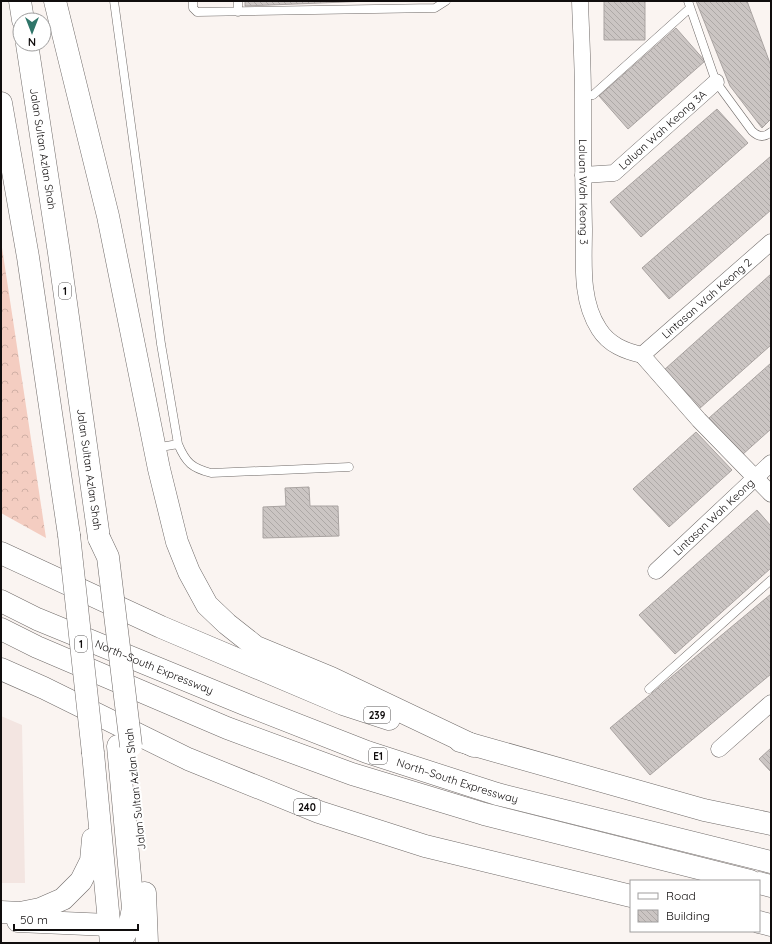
<svg xmlns="http://www.w3.org/2000/svg" width="772" height="944" viewBox="0 0 772 944" font-family="Quicksand,sans-serif">
<defs>
<pattern id="forest-crowns" width="20" height="18" patternUnits="userSpaceOnUse"><rect width="20" height="18" fill="#f4cdc1"/><path d="M2 6a3 3 0 1 1 6 0M12 15a3 3 0 1 1 6 0" fill="none" stroke="#d0afa5"/></pattern>
<pattern id="building-back-hatch" width="6" height="6" patternUnits="userSpaceOnUse"><rect width="6" height="6" fill="#cbc5c3"/><path d="M-1 5l2 2M0 0l6 6M5-1l2 2" fill="none" stroke="#ada8a6"/></pattern>
</defs>
<rect width="100%" height="100%" fill="#faf4f1"/>
<path fill="#f3e5e1" d="M1,716l21,9 3,158h-24z"/>
<path fill="url(#forest-crowns)" d="M1,241l45,297 -45,-25z"/>
<path fill="url(#building-back-hatch)" stroke="#a9a3a1" d="M245,1h125l-125,5z
M604,1h41v39h-41z
M696,1h51l24,65v53l-9,9 -32,-42z
M676,28l29,33 -77,68 -29,-33z
M717,109l31,34 -107,94 -31,-35z
M771,156v54l-102,89 -27,-31z
M771,274v71l-72,64 -35,-39z
M771,363v66l-29,26 -33,-37z
M696,432l36,38 -63,57 -36,-38z
M309,487l1,19h28l1,30 -76,2v-31l23,-1 -1,-18z
M757,510l14,16v42l-96,86 -36,-39z
M771,594v80l-121,101 -40,-47z
M771,748v24l-12,-13z"/>
<g fill="none" stroke-linecap="round" stroke-linejoin="round">
<g stroke="#6f6a68" stroke-width="9">
<path id="service" d="M114,1l47,343 17,100c8,19 14,24 33,29l138,-6
M193,1v7l4,4 238,-4 11,-7
M238,1v11
M688,1l28,81 36,49c6,6 12,7 19,1
M583,96l10,-1 97,-87
M155,448l23,-4
M649,689l122,-109"/>
</g>
<g stroke="#6f6a68" stroke-width="17">
<g id="minor">
<path id="s1" d="M580,1c1,32 3,65 3,97 0,44 0,87 1,131 0,33 -4,71 15,100 10,16 26,22 43,26"/>
<path id="s2" d="M583,175l31,-2 102,-91"/>
<path d="M642,355l57,65 72,74"/>
<path id="s3" d="M642,355l129,-113"/>
<path id="s4" d="M656,571l115,-108"/>
<path d="M719,749l52,-46"/>
</g>
</g>
<g stroke="#6f6a68" stroke-width="23">
<g id="primary">
<path d="M20,1l3,19"/>
<path d="M55,1l53,215 51,253 18,73 12,30 18,33 20,19 29,23 75,31 143,68"/>
<path id="s5" d="M27,44l32,209 40,285"/>
<path d="M1,103l27,154 41,278"/>
<path d="M1,553l160,74 182,77 46,15"/>
<path d="M1,669l43,19 144,71 131,53 106,34 206,50"/>
<path d="M460,741l244,69 67,14"/>
<path d="M118,746l15,162c-2,13 -5,25 -14,35"/>
<path d="M93,753l18,190"/>
<path d="M145,893l2,50"/>
<path d="M1,912l19,1 20,-4 23,-10 18,-18 10,-20 2,-22"/>
<path d="M18,921l91,4"/>
<path d="M759,922l12,3"/>
</g>
</g>
<g stroke="#6f6a68" stroke-width="23">
<g id="motorway">
<path id="s6" d="M1,601l36,18 210,86 120,47 130,42 274,68"/>
<path d="M1,629l36,18 190,81 125,46 132,40 266,67"/>
<path d="M759,883l12,3"/>
</g>
</g>
<use href="#service" stroke="#fff" stroke-width="8"/>
<use href="#minor" stroke="#fff" stroke-width="16"/>
<use href="#primary" stroke="#fff" stroke-width="22"/>
<use href="#motorway" stroke="#fff" stroke-width="22"/>
<g stroke="#6f6a68" stroke-width="23" stroke-linecap="butt">
<path id="primary-bridge" d="M69,535l24,218
M99,538l9,19 23,189"/>
</g>
<use href="#primary-bridge" stroke="#fff" stroke-width="22"/>
</g>
<g text-anchor="middle" dominant-baseline="central" stroke-width="4" stroke-linejoin="round" paint-order="stroke">
<g fill="#fff" stroke="#585656" stroke-width="1">
<rect x="59" y="283" width="12" height="16" rx="3"/>
<rect x="75" y="636" width="12" height="16" rx="3"/>
<rect x="364" y="707" width="26" height="16" rx="3"/>
<rect x="369" y="748" width="18" height="16" rx="3"/>
<rect x="294" y="799" width="26" height="16" rx="3"/>
</g>
<g font-size="10" font-weight="bold" fill="#100d0d">
<text x="65" y="291">1</text>
<text x="81" y="644">1</text>
<text x="377" y="715">239</text>
<text x="378" y="756">E1</text>
<text x="307" y="807">240</text>
</g>
<g font-size="11" fill="#100d0d" stroke="#fff">
<text stroke="none"><textPath href="#s2" startOffset="96">Laluan Wah Keong 3A</textPath></text>
<text stroke="none"><textPath href="#s5" startOffset="106">Jalan Sultan Azlan Shah</textPath></text>
<text stroke="none"><textPath href="#s1" startOffset="191">Laluan Wah Keong 3</textPath></text>
<text stroke="none"><textPath href="#s3" startOffset="86">Lintasan Wah Keong 2</textPath></text>
<text stroke="none"><textPath href="#s5" startOffset="430">Jalan Sultan Azlan Shah</textPath></text>
<text stroke="none"><textPath href="#s4" startOffset="79">Lintasan Wah Keong</textPath></text>
<text stroke="none"><textPath href="#s6" startOffset="167">North–South Expressway</textPath></text>
<text stroke="none"><textPath href="#s6" startOffset="491">North–South Expressway</textPath></text>
<text transform="translate(135 789) rotate(-96)">Jalan Sultan Azlan Shah</text>
</g>
</g>
<rect width="772" height="944" fill="none" stroke="#100d0d" stroke-width="4"/>
<rect x="630" y="880" width="130" height="52" fill="#ffffff" stroke="#9f9e9e"/>
<rect x="638" y="893" width="20" height="6" fill="#ffffff" stroke="#9f9e9e"/>
<text x="666" y="900" font-size="12" fill="#100d0d">Road</text>
<rect x="638" y="910" width="20" height="12" fill="url(#building-back-hatch)" stroke="#9f9e9e"/>
<text x="666" y="920" font-size="12" fill="#100d0d">Building</text>
<g transform="translate(32 32) rotate(180)"><circle r="19" fill="#ffffff" stroke="#9f9e9e"/>
<path d="M0-3L7 15L0 10L-7 15Z" fill="#2f7569"/>
<text y="-6" font-size="11" font-weight="bold" text-anchor="middle" fill="#100d0d">N</text>
</g>
<path d="M14 924v6h124v-6" fill="none" stroke="#100d0d" stroke-width="2"/>
<text x="20" y="924" font-size="12" fill="#100d0d" stroke="#ffffff" stroke-width="3" paint-order="stroke">50 m</text>
</svg>
